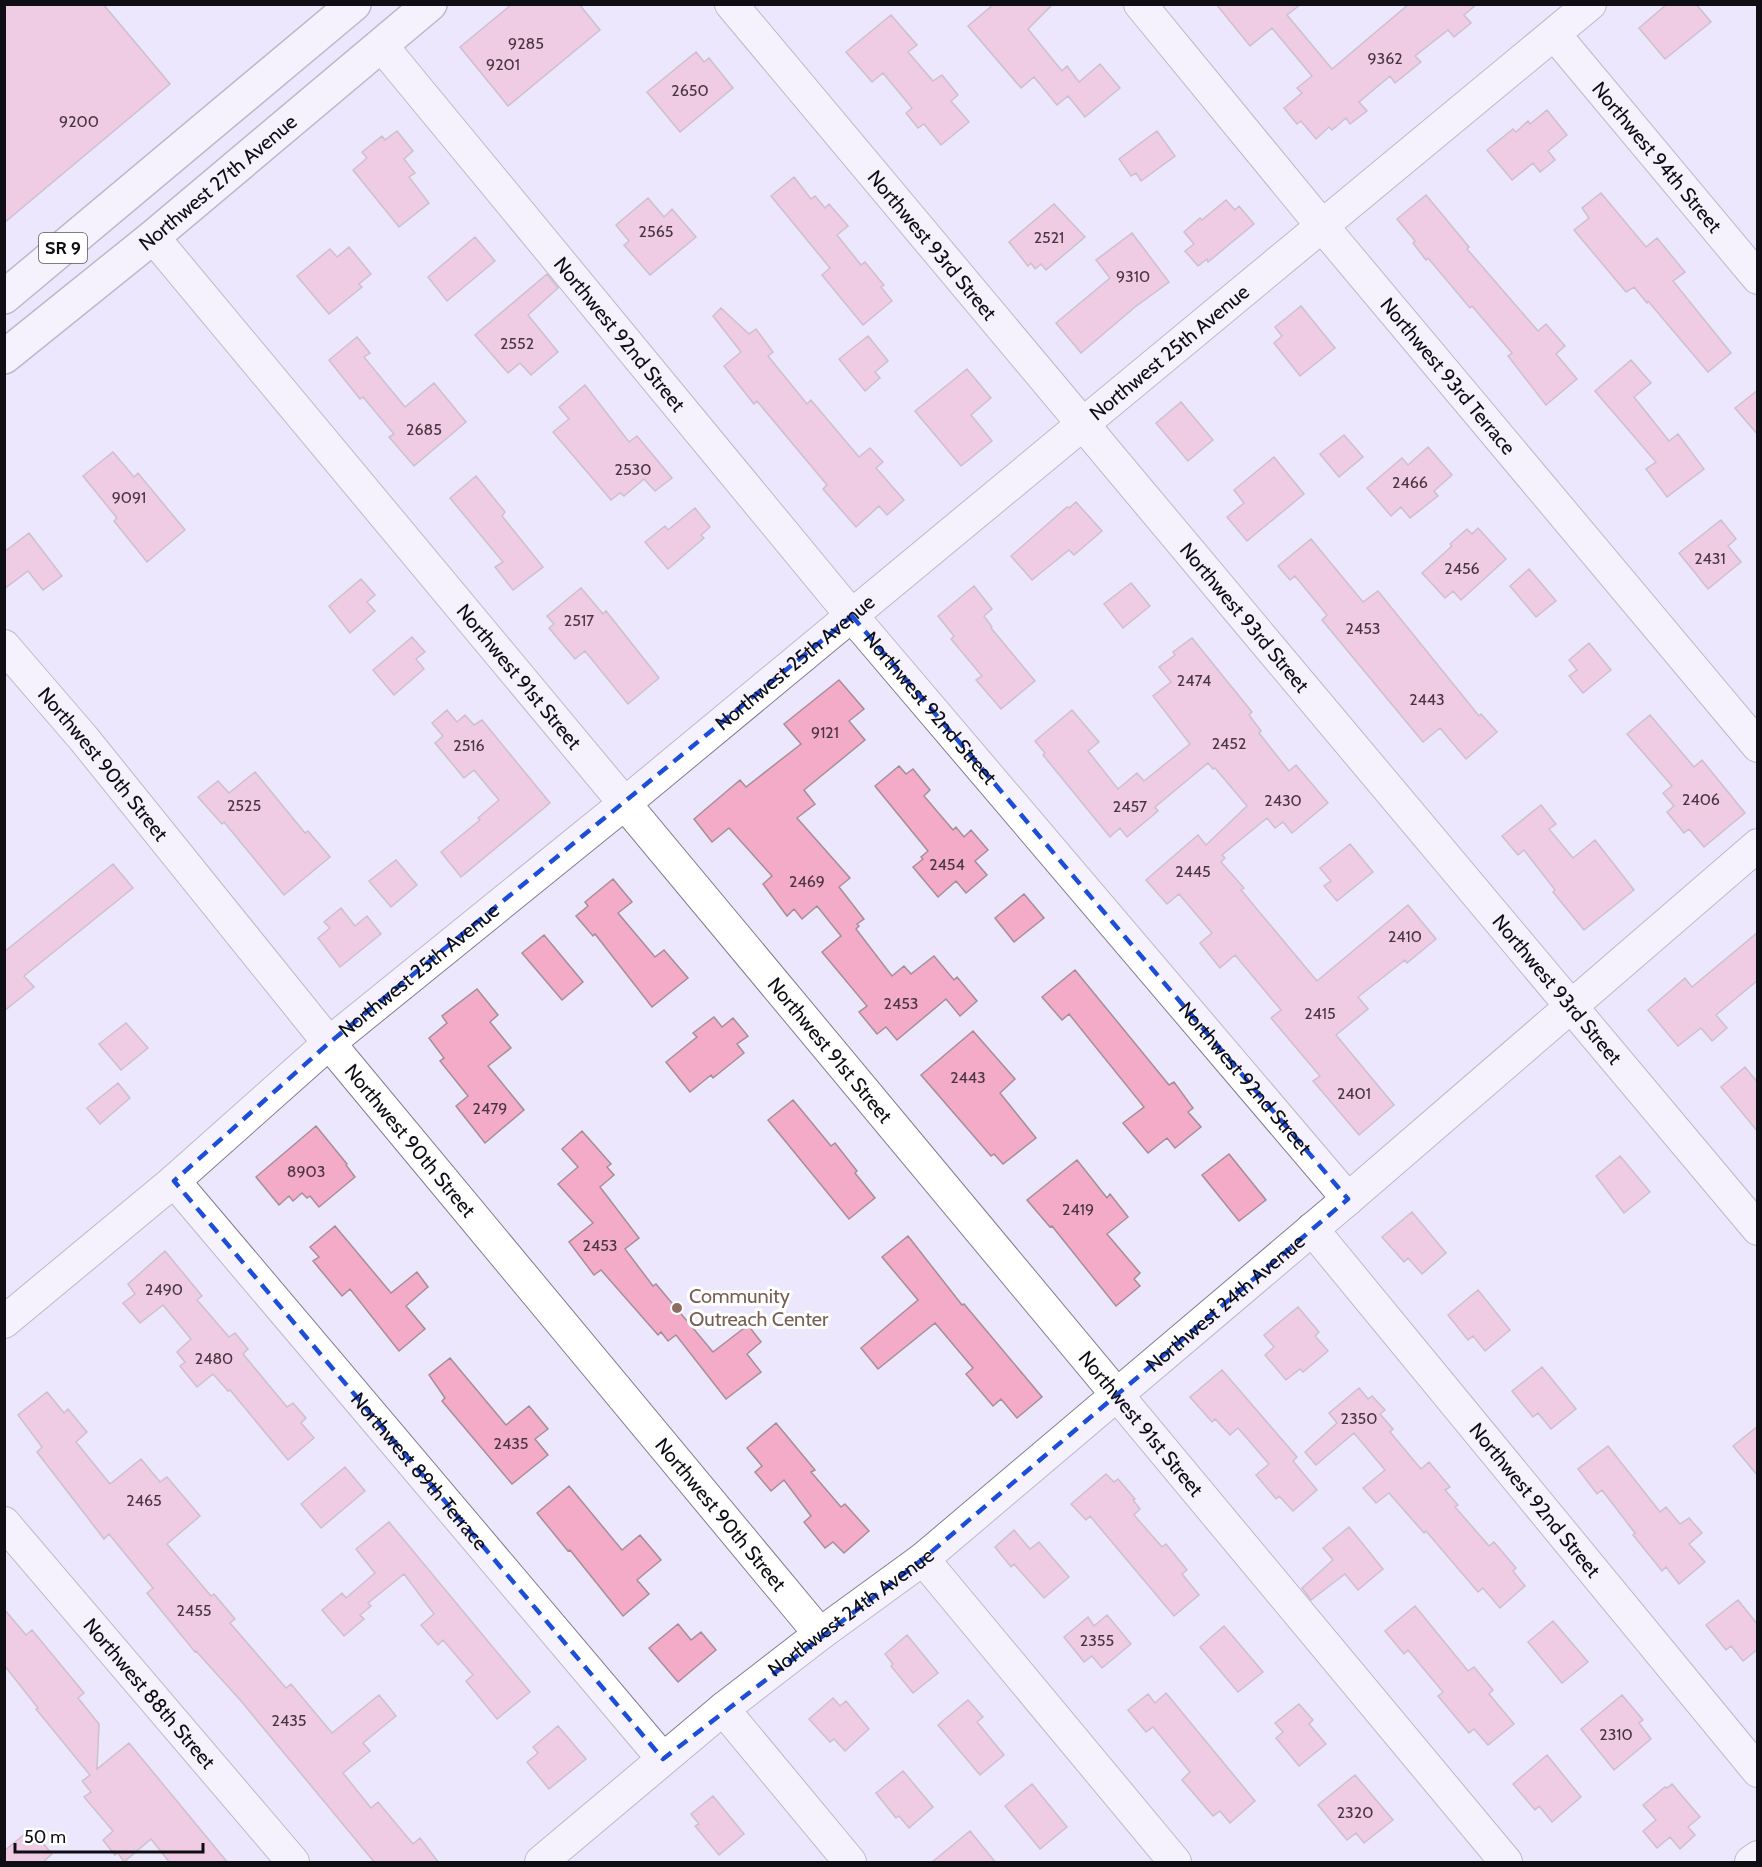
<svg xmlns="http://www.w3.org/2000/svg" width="1762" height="1867" viewBox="0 0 1762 1867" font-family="Cabin,sans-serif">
<rect width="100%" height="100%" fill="#ece7fc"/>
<path fill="#f3abc8" stroke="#a58f97" stroke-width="1.5" d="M4,4h99l67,80 -166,139z
M512,4h67l21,26 -92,76 -48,-59z
M994,4h59l-25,25 34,42 5,-5 12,16 21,-18 20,24 -35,29 -17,-21 -11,9 -23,-28 -13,11 -53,-62z
M1216,4h85l-14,11 45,54 77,-65h68l-13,11 7,8 -17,14 -6,-7 -33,26 6,6 -26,21 -5,-7 -31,26 8,9 -17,13 -4,-6 -14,12 -3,-3 -13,12 -15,-18 -4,3 -13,-16 18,-15 -5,-5 15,-12 -40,-48 -22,18z
M1667,4h29l15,18 -46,37 -26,-31z
M891,15l26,30 -9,7 25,29 9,-6 16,20 -7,6 18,21 -28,23 -17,-21 -6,4 -12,-15 6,-5 -29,-35 -11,9 -26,-30z
M696,52l8,10 5,-4 24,30 -53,44 -33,-40z
M1547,110l20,25 -19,16 7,9 -15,12 -7,-9 -21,17 -25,-30 26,-21 3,3 12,-11 2,3z
M397,131l16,20 -9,8 11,14 -6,4 20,26 -30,24 -46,-57 14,-12 -5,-6 20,-16 3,4z
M1157,131l18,25 -34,25 -5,-8 -5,3 -12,-17z
M794,177l17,22 4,-3 10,12 4,-4 19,22 -11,9 24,30 4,-3 13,16 6,7 -3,2 11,14 -29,24 -41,-50 8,-7 -59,-72z
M1601,193l45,54 11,-9 28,34 -12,9 58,72 -23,19 -60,-71 -1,2 -13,-16 -8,5 -52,-62 15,-12 -7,-10z
M1426,195l43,52 -2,2 71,82 8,-7 19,22 -9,8 21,25 -31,26 -38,-49 4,-3 -40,-47 -2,2 -42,-50 -2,2 -13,-17 2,-2 -18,-22z
M648,198l16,19 8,-8 24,28 -46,38 -26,-30 5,-4 -13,-16z
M1226,200l9,10 4,-4 15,18 -46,38 -1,-3 -9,7 -13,-15 9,-7 -10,-12 16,-14 2,2z
M1054,204l31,33 -39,33 -5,-6 -6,5 -4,-6 -3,3 -19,-24z
M1132,233l37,49 -34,25 -54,46 -25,-30 54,-45 -14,-18z
M475,237l20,24 -48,40 -19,-24z
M349,247l22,27 -12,10 3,3 -33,27 -32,-38 33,-27 7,8z
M547,274l11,14 -30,27 30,37 -27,23 -11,-12 -12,10 -33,-38z
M1301,306l34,42 -35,28 -26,-33 8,-7 -7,-9z
M721,308l28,26 7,-5 17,23 -5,4 39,48 4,-4 48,57 11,-9 13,14 -7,6 28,32 -17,15 -8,-9 -23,21 -33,-38 4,-4 -70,-84 -3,3 -30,-38 17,-14 -28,-36z
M868,336l20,25 -13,11 5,6 -15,13 -26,-32z
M357,337l13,16 -6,4 41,50 29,-24 32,39 -52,44 -25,-29 5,-3 -31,-37 -3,2 -31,-39z
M1631,360l20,23 -17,14 35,44 9,-7 26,35 -37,28 -21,-28 10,-7 -61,-71z
M967,369l24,29 -20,17 21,26 -31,25 -46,-55z
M585,385l44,57 8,-6 35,42 -17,13 -11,-12 -20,17 -4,-3 -9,7 -58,-68 16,-13 -10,-12z
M1758,390v45l-23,-27z
M1181,402l32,38 -25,21 -32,-38z
M1344,435l19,22 -24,20 -19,-23z
M1428,447l24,28 -18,16 4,5 -28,22 -9,-11 -10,9 -24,-28 35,-30 6,7z
M113,452l21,25 4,-4 47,57 -38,32 -33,-41 3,-3 -34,-42z
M1274,457l30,37 -57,47 -20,-24 17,-14 -10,-13z
M476,476l29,36 -3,4 41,51 -30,23 -18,-23 8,-5 -53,-64z
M1076,502l26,29 -28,24 -5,-5 -37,30 -21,-24 56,-49 2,1z
M695,508l15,19 -9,8 3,3 -36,31 -23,-27 20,-16 3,4z
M1721,520l15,19 -8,7 13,16 -33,27 -29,-36z
M1478,528l28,31 -45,41 -8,-9 -8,7 -23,-25 30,-27 -2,-2 17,-15 5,5z
M29,533l33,43 -19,14 -15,-19 -24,18v-37z
M1311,539l52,63 15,-11 101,125 2,-2 16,18 -31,27 -26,-31 -17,14 -101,-122 5,-5 -32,-39 -5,4 -12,-14z
M1529,569l27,32 -20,16 -26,-31z
M361,579l14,16 -8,7 8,9 -25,22 -21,-27z
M1131,583l19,23 -27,22 -19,-24z
M974,586l18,23 -8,7 8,11 -1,1 44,53 -34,28 -25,-29 6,-4 -31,-37 3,-3 -16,-20z
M581,588l22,26 3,-3 53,67 -31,26 -43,-53 -10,8 -26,-31 5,-4 -7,-8z
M412,637l13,15 -9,7 8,10 -30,26 -21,-25z
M1192,638l60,74 -3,3 12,16 -2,2 30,38 7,-6 32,38 -36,30 -9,-11 -8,6 -8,-10 -45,37 3,3 -4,4 23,26 -3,2 76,91 91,-76 28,34 -29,24 -2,-3 -47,37 10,12 -32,26 58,70 -35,30 -46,-54 7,-5 -49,-58 10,-8 -46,-55 -15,13 -20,-25 12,-10 -33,-39 -12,10 -21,-24 52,-45 8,10 41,-39 -32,-38 -2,1 -5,-6 -53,44 3,4 -31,26 -7,-9 -10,9 -67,-82 2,-2 -10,-12 37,-31 27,32 -11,9 30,38 19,-16 7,8 46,-37 -37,-48 18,-14 -12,-15 16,-12 -2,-3z
M1589,643l22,27 -28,23 -14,-17 8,-6 -8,-10z
M839,680l25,29 -15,12 16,19 -61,50 11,14 -18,14 53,60 -11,9 25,32 -7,5 2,2 -3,3 36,47 12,-10 7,8 23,-18 20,24 3,-3 20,24 -17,15 -14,-17 -49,41 -11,-13 -9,7 -18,-22 8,-6 -45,-54 19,-16 -24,-30 -15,13 -8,-10 -7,7 -24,-32 9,-8 -43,-48 -17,14 -18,-23 46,-39 6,7 55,-43 -17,-20z
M447,710l10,12 8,-7 9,10 8,-5 68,83 -89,74 -20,-25 39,-32 -2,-2 21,-18 -25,-30 -10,8 -29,-35 8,-7 -11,-13z
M1650,715l44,52 8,-7 43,53 -41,34 -15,-18 -5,4 -17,-21 7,-6 -11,-13 9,-7 -45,-52z
M899,766l7,8 7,-5 17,21 -6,6 29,34 3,-3 8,10 7,-7 17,20 -13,11 12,14 -21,18 -10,-12 -18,16 -25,-30 10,-8 -2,-2 7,-6 -53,-65z
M255,772l50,61 3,-2 22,26 -46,38 -60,-73 -2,2 -24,-27 20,-16 11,12z
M1541,805l15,19 -7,5 24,29 22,-18 39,50 -50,40 -31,-38 2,-2 -31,-40 -6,5 -16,-19z
M1350,844l23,28 -36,29 -13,-15 7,-5 -11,-13z
M396,860l21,25 -26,22 -22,-26z
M113,864l20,24 -109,88 10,11 -30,24v-59z
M613,879l19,23 -14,11 37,44 9,-7 24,28 -36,29 -57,-73 -2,2 -17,-20 12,-10 -3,-4z
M1024,894l20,24 -30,24 -19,-24z
M341,908l14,18 12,-10 14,18 -41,33 -22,-29 12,-10 -6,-6z
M1758,932v48l-42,35 11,13 -15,13 -11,-13 -23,18 -30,-36 37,-32 7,9z
M544,935l39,47 -21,18 -40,-47z
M1075,970l94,115 5,-3 19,26 -5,4 13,15 -26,21 -8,-10 -19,15 -25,-30 21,-16 -75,-93 -7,6 -20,-23z
M477,989l21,26 -8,7 21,26 -23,18 36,44 -39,33 -29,-37 12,-10 -28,-35 4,-3 -15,-20 18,-15 -5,-7z
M714,1017l8,10 11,-9 15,18 -11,8 7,9 -31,25 -2,-3 -21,17 -24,-30 31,-25 -4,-4z
M126,1023l22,25 -27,22 -22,-26z
M973,1031l42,48 -15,14 36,45 -33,26 -9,-10 -3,2 -70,-81z
M1745,1067l13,16v49l-37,-45z
M118,1083l12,15 -30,26 -13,-16z
M793,1100l38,46 4,-3 22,28 -2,2 20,25 -26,21 -81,-99z
M316,1126l31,38 -1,1 9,12 -36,30 -9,-11 -3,2 -5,-5 -9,8 -4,-5 -10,9 -23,-28z
M582,1131l29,33 -4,3 7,8 -14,12 39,51 -14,11 28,37 3,-2 57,68 35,-27 13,17 -14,12 14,18 -35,27 -50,-64 -8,6 -7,-9 -3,3 -57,-65 -7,5 -25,-33 24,-19 -35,-39 20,-17 -16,-18z
M1229,1154l37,46 -27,21 -37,-46z
M1620,1156l30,36 -26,21 -28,-37z
M1077,1160l30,38 3,-4 18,23 -21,17 33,39 -6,6 6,7 -24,20 -64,-80 -2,1 -23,-27z
M1412,1212l34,41 -24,21 -14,-16 -4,4 -22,-25z
M335,1226l56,67 26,-21 11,15 -22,19 19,23 -26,22 -49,-62 -8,7 -29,-35 6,-4 -9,-10z
M908,1236l54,69 2,-1 78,93 -25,21 -16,-19 -8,7 -27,-32 7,-6 -38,-45 -57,46 -17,-21 57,-48 -36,-43z
M165,1251l37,45 -5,4 32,37 6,-4 13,16 -5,5 24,29 20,24 6,-4 13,15 -5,5 13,15 -26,22 -58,-70 -2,1 -15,-17 -16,13 -17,-21 5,-4 -8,-10 14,-13 -28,-34 -23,18 -17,-20 12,-9 -7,-10z
M1478,1290l32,40 -25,21 -12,-15 -5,4 -20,-25z
M1298,1307l21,25 -4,4 13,15 -25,21 -3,-3 -14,11 -21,-25 9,-8 -10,-12z
M450,1358l56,67 23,-19 19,23 -13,10 13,16 -36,29 -70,-83 3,-3 -16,-23z
M1542,1367l34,42 -25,20 -13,-16 -5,4 -21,-26z
M1222,1370l75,87 -4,4 24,29 -24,21 -14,-15 -3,3 -20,-24 13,-11 -31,-36 -8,7 -15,-16 -3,3 -22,-25z
M1359,1388l9,11 4,-3 13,14 -5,4 13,15 -3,3 31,37 8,-7 21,25 -5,3 13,15 -3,2 34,39 5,-4 22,26 -3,3 12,15 -25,22 -17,-20 -5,4 -52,-61 -2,2 -35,-40 -13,10 -13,-15 22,-18 -31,-37 -38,32 -11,-13 32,-29 -8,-10z
M47,1392l17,21 4,-4 19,23 -11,10 34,42 31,-25 19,23 7,-5 33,39 -33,28 44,52 3,-2 21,25 -5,4 56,65 5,-4 41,49 47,-38 17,21 -33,27 7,8 -27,22 28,35 7,-6 35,42 7,-6 19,25h-64l-134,-162 -45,-50 -1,1 -48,-59 6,-5 -44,-54 -5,5 -67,-87 5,-5 -24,-32z
M776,1423l39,47 -4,2 30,35 4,-3 24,27 -25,22 -11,-11 -8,6 -21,-26 7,-6 -27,-36 -13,11 -16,-19 7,-6 -15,-18z
M1758,1426v50l-25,-30z
M1608,1446l52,66 6,-5 14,17 9,-6 13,15 -13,11 16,18 -26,22 -13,-17 -4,4 -29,-36 2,-2 -33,-43 -5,4 -19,-25z
M345,1467l20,24 -44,37 -20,-24z
M1106,1474l8,8 4,-3 17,20 -2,1 7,9 -6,6 28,32 4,-3 21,26 -5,4 17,21 -25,21 -84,-100 -4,4 -15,-16z
M569,1486l53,64 18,-15 21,25 -24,20 12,14 -26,22 -53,-66 -2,1 -31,-38z
M389,1522l141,170 -33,27 -31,-38 7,-6 -30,-35 -5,5 -17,-20 13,-11 -30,-40 -36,29 3,3 -11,9 4,4 -20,17 -22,-26 20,-17 4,5 29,-25 -19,-24z
M1349,1527l34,42 -25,21 -13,-16 -34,26 -9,-12 31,-28 -10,-12z
M1014,1530l16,19 9,-7 30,35 -25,21 -30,-34 -3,3 -16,-20z
M1738,1600l20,25v24l-15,12 -12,-15 -5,4 -20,-25z
M1415,1606l53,65 6,-4 19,23 -4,4 25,30 -26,21 -14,-16 -5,4 -31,-37 5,-4 -35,-42 -4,4 -19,-23z
M4,1609l22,26 6,-5 52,63 -6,5 21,26 -2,45 32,-26 99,120h-58l-19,-24 -27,23 -6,-9 -3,2 -12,-15 10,-9 -29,-34 7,-5 -9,-11 8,-6 -54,-66 2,-1 -34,-43z
M1107,1615l24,29 -29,24 -10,-12 -8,6 -20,-25 24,-20 6,9z
M1553,1621l35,41 -26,21 -34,-41z
M678,1624l13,16 10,-8 15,18 -38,32 -29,-34z
M1224,1626l39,46 -25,20 -38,-45z
M907,1635l31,38 -25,20 -22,-27 2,-2 -8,-10z
M1166,1693l89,108 -25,22 -10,-12 -7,5 -31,-36 8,-8 -37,-45 -7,5 -18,-22 20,-16 7,9z
M1622,1695l21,25 -4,3 12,16 -37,31 -33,-41z
M833,1698l7,8 6,-5 23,28 -24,22 -11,-12 -4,3 -21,-23z
M968,1700l15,17 -6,5 27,33 -24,20 -42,-50z
M1299,1704l14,16 -4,4 17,20 -27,22 -23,-28 7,-6 -8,-9z
M558,1726l28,33 -37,30 -22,-27 11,-9 -5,-6z
M1547,1755l34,42 -29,25 -13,-16 -4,4 -22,-26z
M903,1771l30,36 -24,21 -10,-12 -3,2 -20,-25z
M1355,1775l38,45 -29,23 -8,-10 -9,7 -29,-35z
M1032,1784l35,43 -27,22 -35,-43z
M1672,1784l28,33 -12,10 7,8 -15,14 -10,-12 -13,11 -14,-17 13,-11 -13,-15 22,-18 2,1z
M713,1796l31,38 -25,21 -24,-29 4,-2 -8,-10z
M31,1829l21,25 -10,9h-38v-12z
M970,1831l26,32h-65z"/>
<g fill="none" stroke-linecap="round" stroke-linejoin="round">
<g stroke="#827e90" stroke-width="34">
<g id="minor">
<path id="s1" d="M731,4c341,410 685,816 1027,1225"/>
<path id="s2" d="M1140,4l183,223 435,519"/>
<path id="s3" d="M1555,35l203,243"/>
<path id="s4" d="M381,45l471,571 496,583"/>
<path id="s5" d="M153,237l1353,1625"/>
<path id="s6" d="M4,646l80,93 245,304 491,591"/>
<path id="s7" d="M174,1181l489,578"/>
<path id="s8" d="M1312,1229l446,542"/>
<path id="s9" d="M4,1322l170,-141 155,-138 295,-239 966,-800"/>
<path id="s10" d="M4,1523l289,339"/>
<path d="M923,1559l252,303"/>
<path d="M723,1709l127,153"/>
<path id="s11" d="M541,1862l182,-153 97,-75 103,-75 425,-360 410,-354"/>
<path d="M1751,1862l7,-5"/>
</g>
</g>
<g stroke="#827e90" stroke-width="36">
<g id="major">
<path d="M4,297l350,-293"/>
<path id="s12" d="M4,357l149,-120 277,-233"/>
</g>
</g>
<use href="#minor" stroke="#fff" stroke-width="32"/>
<use href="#major" stroke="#fff" stroke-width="33"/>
</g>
<path d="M0 0H1762V1867H0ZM852,616l496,583 -425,360 -260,200 -489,-578 155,-138z" fill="#ece7fc" fill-opacity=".55" fill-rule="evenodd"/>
<path fill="none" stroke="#1d4ed8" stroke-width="4.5" stroke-dasharray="12 8" stroke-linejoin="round" d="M852,616l496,583 -425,360 -260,200 -489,-578 155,-138z"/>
<circle fill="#8d6e63" stroke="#fff" stroke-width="2" cx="677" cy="1308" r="6"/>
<g text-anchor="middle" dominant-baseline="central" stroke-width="6" stroke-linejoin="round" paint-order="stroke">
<g font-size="16" fill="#493542">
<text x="526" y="43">9285</text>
<text x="1385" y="58">9362</text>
<text x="503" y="64">9201</text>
<text x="690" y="90">2650</text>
<text x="79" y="121">9200</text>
<text x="656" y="231">2565</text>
<text x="1049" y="237">2521</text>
<text x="1133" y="276">9310</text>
<text x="517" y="343">2552</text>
<text x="424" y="429">2685</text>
<text x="633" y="469">2530</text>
<text x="1410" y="482">2466</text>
<text x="129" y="497">9091</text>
<text x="1710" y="558">2431</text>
<text x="1462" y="568">2456</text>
<text x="579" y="620">2517</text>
<text x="1363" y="628">2453</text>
<text x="1194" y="680">2474</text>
<text x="1427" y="699">2443</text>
<text x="825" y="732">9121</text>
<text x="1229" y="743">2452</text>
<text x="469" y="745">2516</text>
<text x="1701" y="799">2406</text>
<text x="1283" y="800">2430</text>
<text x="244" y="805">2525</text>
<text x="1130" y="806">2457</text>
<text x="947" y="864">2454</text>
<text x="1193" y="871">2445</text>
<text x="807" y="881">2469</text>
<text x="1405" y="936">2410</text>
<text x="901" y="1003">2453</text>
<text x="1320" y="1013">2415</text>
<text x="968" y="1077">2443</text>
<text x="1354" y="1093">2401</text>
<text x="490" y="1108">2479</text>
<text x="306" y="1171">8903</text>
<text x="1078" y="1209">2419</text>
<text x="600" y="1245">2453</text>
<text x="164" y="1289">2490</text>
<text x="214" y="1358">2480</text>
<text x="1359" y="1418">2350</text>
<text x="511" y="1443">2435</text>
<text x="144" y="1500">2465</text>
<text x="194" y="1610">2455</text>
<text x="1097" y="1640">2355</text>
<text x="289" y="1720">2435</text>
<text x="1616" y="1734">2310</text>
<text x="1355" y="1812">2320</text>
</g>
<rect fill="#fff" stroke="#58565b" stroke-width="1.5" x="39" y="233" width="48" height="30" rx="4.5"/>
<g font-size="18" font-weight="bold" fill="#100e15">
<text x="63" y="248">SR 9</text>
</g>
<g font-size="20" fill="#100e15" stroke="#fff">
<text stroke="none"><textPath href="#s3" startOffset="159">Northwest 94th Street</textPath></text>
<text stroke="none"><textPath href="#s12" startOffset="276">Northwest 27th Avenue</textPath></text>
<text stroke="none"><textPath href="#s1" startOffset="314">Northwest 93rd Street</textPath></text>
<text stroke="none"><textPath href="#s4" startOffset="375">Northwest 92nd Street</textPath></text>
<text stroke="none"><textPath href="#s9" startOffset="1516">Northwest 25th Avenue</textPath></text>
<text stroke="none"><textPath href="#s2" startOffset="483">Northwest 93rd Terrace</textPath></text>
<text stroke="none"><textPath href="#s1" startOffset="800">Northwest 93rd Street</textPath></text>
<text stroke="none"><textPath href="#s9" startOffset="1030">Northwest 25th Avenue</textPath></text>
<text stroke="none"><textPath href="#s5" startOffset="572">Northwest 91st Street</textPath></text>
<text stroke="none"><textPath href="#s4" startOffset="861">Northwest 92nd Street</textPath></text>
<text stroke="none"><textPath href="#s6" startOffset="154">Northwest 90th Street</textPath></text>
<text stroke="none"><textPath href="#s9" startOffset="544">Northwest 25th Avenue</textPath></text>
<text stroke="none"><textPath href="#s1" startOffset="1286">Northwest 93rd Street</textPath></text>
<text stroke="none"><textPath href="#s5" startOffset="1058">Northwest 91st Street</textPath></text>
<text stroke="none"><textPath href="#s4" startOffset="1347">Northwest 92nd Street</textPath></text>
<text stroke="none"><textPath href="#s6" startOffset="640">Northwest 90th Street</textPath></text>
<text stroke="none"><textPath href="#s11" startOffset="884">Northwest 24th Avenue</textPath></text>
<text stroke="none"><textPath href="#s5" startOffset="1544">Northwest 91st Street</textPath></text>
<text stroke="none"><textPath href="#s7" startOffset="380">Northwest 89th Terrace</textPath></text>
<text stroke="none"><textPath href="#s8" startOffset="351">Northwest 92nd Street</textPath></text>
<text stroke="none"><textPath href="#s6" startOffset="1126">Northwest 90th Street</textPath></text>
<text stroke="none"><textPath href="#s11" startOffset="398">Northwest 24th Avenue</textPath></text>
<text stroke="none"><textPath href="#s10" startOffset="224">Northwest 88th Street</textPath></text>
</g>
<g font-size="20" fill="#785e54" stroke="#fff" text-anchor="start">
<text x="689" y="1296">Community<tspan x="689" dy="23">Outreach Center</tspan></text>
</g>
</g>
<rect width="1762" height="1867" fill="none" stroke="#100e15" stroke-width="12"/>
<path d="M15 1843v9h188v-9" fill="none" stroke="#100e15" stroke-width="3"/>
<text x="24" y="1843" font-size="18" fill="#100e15" stroke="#ffffff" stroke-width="4.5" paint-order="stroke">50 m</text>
</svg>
